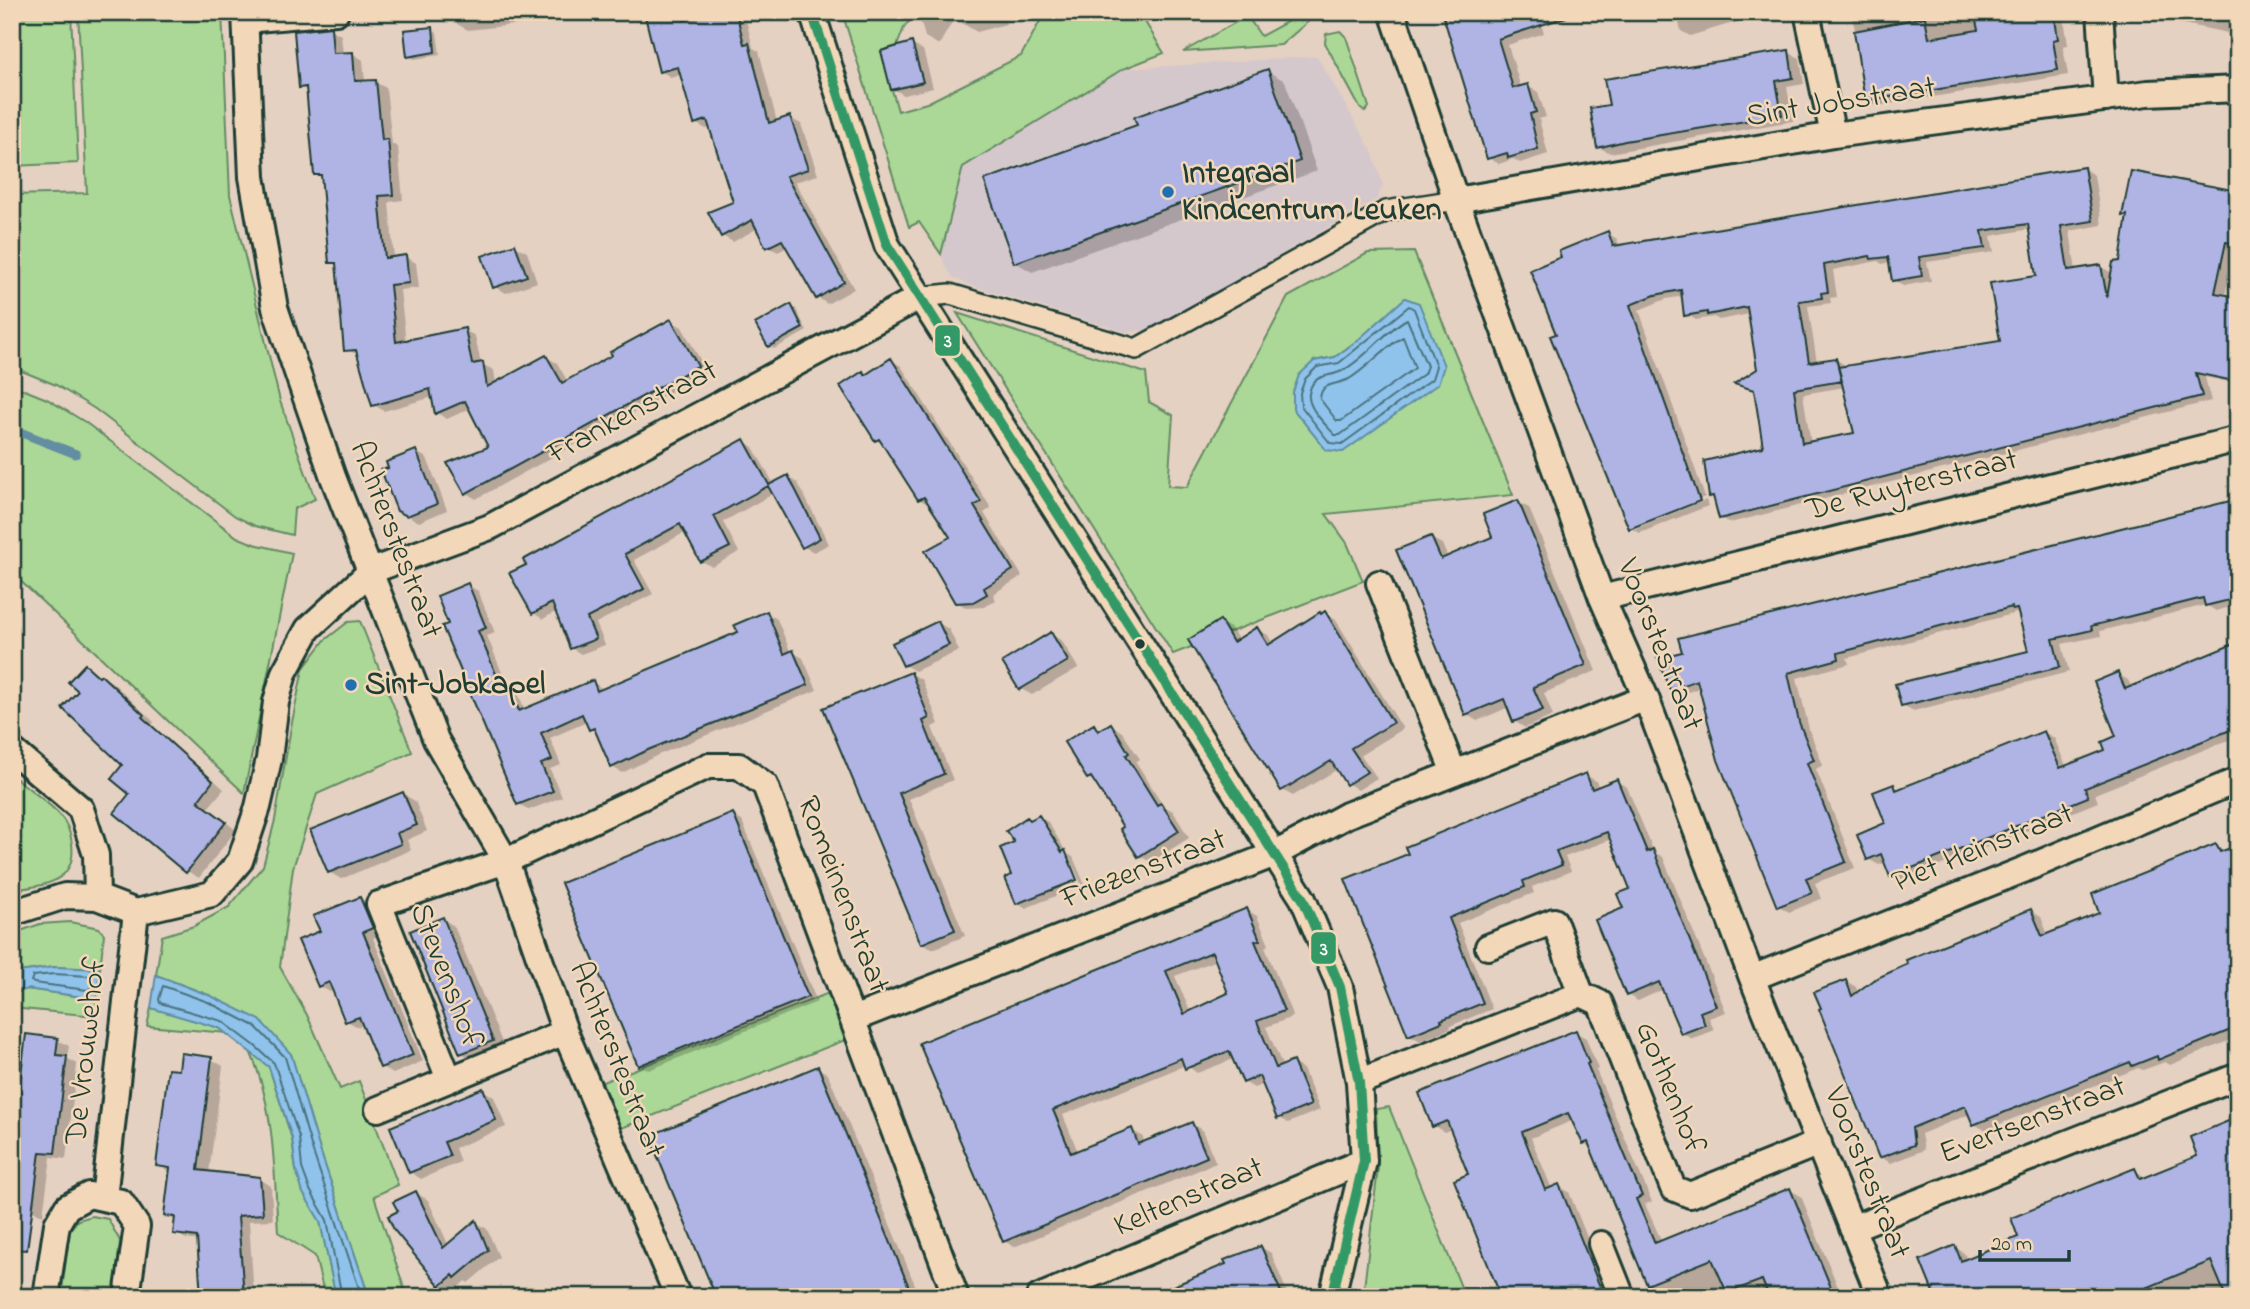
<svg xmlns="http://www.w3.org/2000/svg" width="2250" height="1309" viewBox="0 0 2250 1309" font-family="'Indie Flower',sans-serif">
<rect width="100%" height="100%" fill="#e5d1c2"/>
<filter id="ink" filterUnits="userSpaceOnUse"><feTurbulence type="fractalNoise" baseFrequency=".0143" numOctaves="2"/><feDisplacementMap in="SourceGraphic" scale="14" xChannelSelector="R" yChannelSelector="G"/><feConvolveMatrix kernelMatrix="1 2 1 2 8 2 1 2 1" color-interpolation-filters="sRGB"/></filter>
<g filter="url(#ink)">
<path fill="#d5c8cc" d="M1317,56l55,95 11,34 -6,14 -225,131 -27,2 -159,-48 -13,-7 -8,-11 -4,-12 21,-87 161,-98z"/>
<path fill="#abd896" stroke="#658a65" stroke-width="2" fill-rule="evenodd" d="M12,12h59l7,151 -66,3z
M78,12h144l8,183 50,206 35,98 -21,10 -2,26 -37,-9 -20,-10 -140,-107 -39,-24 -44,-18v-172l75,-2z
M842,12h74l-12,16 -7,18 -16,5 17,60 29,-8 94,-47 24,-44h105l-8,5 22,36 -41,16 -160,98 -22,87 -22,-32 -10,5z
M1305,12h14l-38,33 -98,7 64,-36 14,20z
M1340,31l6,6 23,70 -4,5 -5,-4 -35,-65 1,-9z
M1414,252l99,243 -187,19 21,29 16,38 -190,73 -216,-341 189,60 3,29 24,13 -5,71 19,1 101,-190 80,-44zM1358,340l-65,52 21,-31 21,-4z
M12,385l35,14 38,23 152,115 17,7 38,9 -48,240 -232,-220z
M360,621l52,131 -95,42 -24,74 -13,99 27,48 33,74 19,-8 39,104 -24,11 33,101h-38l-49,-147 -29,-96 -80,-58 -55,-21 6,-39 32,-10 35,-19 34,-41 12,-46 16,-93 12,-58 22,-29 23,-18z
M12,775c15,13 34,25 47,39 8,9 12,19 13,30 5,39 -30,42 -60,46z
M70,922l29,6 5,6 -4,35 -46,-2 -42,6v-39l28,-10z
M27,989l70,10 -2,17 -83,-8v-14z
M839,989l19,46 -239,94 -19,-46z
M151,1008c24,6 55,10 76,25l-80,-7z
M250,1051l19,16 23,72 4,31 7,21 17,30 16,76h-11l-10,-41 -37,-24c-4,-61 -3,-125 -28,-181z
M1389,1107l76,190h-102l15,-129 -2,-59z
M92,1216l16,3 12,22 -6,56h-53l9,-67 8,-10z"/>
<path fill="#8fc3ec" stroke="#628da2" stroke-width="2" d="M1405,298l14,5 25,63 -6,18 -95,68 -17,-2 -33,-41v-17l6,-17 15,-14 21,-4 23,-17z
M54,967l46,2 -3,30 -70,-10 -15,5v-21z
M156,975l55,21 49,24 31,34 29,96 49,147h-33l-16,-76 -17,-28 -7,-23 -4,-32 -23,-71 -50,-39 -68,-20z"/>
<path fill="#0003" fill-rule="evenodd" d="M456,12h64l2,12 -54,6 -11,-6z
M571,12h29l1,2 -24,4z
M691,12h53l9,36 6,3 18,71 13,-4 11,6 17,51 -23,7 59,107 -27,15 -10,-7 -29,-50 -10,5 -11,-6 -9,-18 -25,14 -11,-6 13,-33 -24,-75 -5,1 -11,-6 -13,-48 -11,2 -11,-6 33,-45z
M918,12h40l-19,33 -14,-8z
M959,12h44l3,12 -29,8 -15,-9z
M1444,12h93l7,21 -36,12 13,43 6,-2 11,6 8,25 -7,2 9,35 -28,9 -7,-4 -14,5 -10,-6z
M1676,12h93l-79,24 -9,-5z
M1850,12h213l5,33 -5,1 5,29 -191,31 -10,-6 -12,-71z
M2238,12v23l-84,-17 -10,-5z
M330,29l11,6 2,19 9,-1 11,7 2,22h10l11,6 6,56 6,3 5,53 -14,2 5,56 12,-1 10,6 3,25 -19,2 6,52 58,-12 11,6 6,28 13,6 2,14 50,-27 11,6 11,19 103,-61 11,6 25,45 -231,127 -10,-6 25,-45 -20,-40 -24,11 -10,-6 -4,-16 -49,14 -10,-6 -14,-50 -14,-5 -7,-83 -8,-5 -8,-84 -7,-4 -8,-83 -7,-4z
M432,29l5,3 3,23 -26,4 -5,-3z
M911,44l12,6 10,38 -29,7 -11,-6z
M1788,52l12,6 4,26 -17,3 6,34 -183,32 -12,-6 13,-41z
M1267,71l18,10 32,90 -285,101 -17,-10 124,-136z
M2084,169l10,6 8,50 -32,6 6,40 25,-5 12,8 8,-11 7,-46 -4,-2 114,-22v54l-3,-1 -10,50 13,3v85l-33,-7 6,24 -481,122 -10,-5 -5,-19 -5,-3 55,-48 -9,-56 -19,-8 22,-14 -9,-56 -31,6 -5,-3 -18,3 -10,-6 -2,-18 -18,3 -27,11 66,187 -71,28v4l72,-29 2,6 -68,27 -10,-5 -72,-193 6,-77 44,-25 9,6 3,8zM2030,229l8,48 -36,66 -156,25 -1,-3 -10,-6 -18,3 -9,-56 23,-3 -1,-5 7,-1 -4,-27 45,-9 4,3 9,-2 3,18 9,6 28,-5 -4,-19 67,-10 -3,-16zM1845,387l11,47 -45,10 -8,-50z
M515,246l12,6 10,30 -31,11 -11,-6z
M791,306l5,3 11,22 -33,18 -5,-3z
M891,360l10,6 90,142 -7,5 38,63 -29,18 3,6 -12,7 -17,1 -10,-6 -5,-65 -23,-32 -10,-6 -34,-54 -9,-5 -13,-67 4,2z
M744,441l9,6 21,37 14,-7 10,6 31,61 -15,8 -10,-5 -30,-54 -51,29 16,30 -27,15 -10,-6 -16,-29 -52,28 19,34 -57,29 9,22 -24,9 -10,-6 -14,-37 -14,8 -10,-6z
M416,452l11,6 20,52 -28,12 -21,-12z
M2238,501v104l-22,6 -10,-6 -106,26 1,5 -39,8 7,28 -156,39 -10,-6 127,-53 -10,-40 -173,46 2,6 -52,14 12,51 14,36 -7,4 39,99 -40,15 6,16 -32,13 -10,-6 -78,-219 -20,8 -10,-6 -12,-30z
M1518,502l11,6 67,163 -52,22 9,23 -28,12 -11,-7 -5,-14 -32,14 -11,-7 -35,-176 11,6 6,14 47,-20z
M468,585l10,6 17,42 -8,3 20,49 10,6 8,19 68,-28 11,8 137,-57 26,-20 10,6 14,34 2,-1 10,6 14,32 -159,65 -36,18 -10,-6 -13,-33 -9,-5 -3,-7 -37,16 11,27 -11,4 12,28 -33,13 -10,-6 -69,-179z
M1325,613l11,7 67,109 -42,26 16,23 -19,12 -11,-7 -9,-14 -45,27 -11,-6 -62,-168 12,7 7,12 18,-12 11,6 5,9z
M938,623l11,6 10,22 -44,20 -11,-6z
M1051,634l11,7 16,27 -46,27 -11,-6z
M2238,644v92l-143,58 3,8 -196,79 -10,-6 -6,-13 -7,3 -11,-6 20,-35 6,-38 7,4 143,-58 10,6 13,30 41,-17 11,-14 -1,-63 10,6 4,8z
M86,666l27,17 41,39 -2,3 72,64 -16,19 28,22 -37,48 -12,-7 -55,-77 -7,-29 -45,-74z
M911,673l11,7 17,44 -7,3 21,53 -44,19 56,137 -32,13 -11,-6 -97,-234z
M1111,725l11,7 18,27 -4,3 28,44 9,5 16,27 -38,24 -12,-6 -14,-28 -29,-45 -8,-5 6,-52 9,5z
M1586,775l10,6 3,7 17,-7 11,6 27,65 9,5 63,155 -17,6 5,12 -22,9 -10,-6 -18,-44 -26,12 -11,-6 -2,-86 7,-19 -20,-51 -47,18 6,14 -39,16 2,6 -76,30 34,86 -42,17 1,2 -31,13 -10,-6v-180z
M403,794l12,7 12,30 -20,9 4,10 -70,29 -12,-7z
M732,815l10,6 75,181 -168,68 -10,-5z
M1039,817l9,5 19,31h-3l14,34 -52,21 -9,-5 -3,-27 3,-33 14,-22z
M2216,846l10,6 12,-5v190l-68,28 -5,-3 -22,8 -5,-2 -153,62 -11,-6 -4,-10 -49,20 3,16 -33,13 -11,-6 -34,-176 10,6 2,6 173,-82 10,6 7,18 53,-21z
M1068,854l5,3 12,28 -3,1z
M360,898l11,7 12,29 -10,4 50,123 -30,13 -11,-7 -19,-42 -5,2 -11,-6 -13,-31 -4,2 -11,-6 3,-54z
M1247,910l10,6 12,29 -4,2 28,70 -27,10 17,40 10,-4 10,6 17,41 -32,13 -10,-6 -14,-33 -10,4 -10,-6 -10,-23 -37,14 -11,-8 -123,50 15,37 53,-22 11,6 3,7 47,-19 10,6 14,33 -202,84 -10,-6 -83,-197zM1217,960l14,33 -40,20 -16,-37z
M443,919l11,7 50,121 -31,13 -11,-7z
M1575,1032l11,6 12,31 -2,1 56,132 -7,2 17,38 128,-52 11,6 41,101h-189l-61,-149 -8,-5 -10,-23 -43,18 21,51 7,-3 10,6 42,105h-108l-33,-122 -18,-46 -8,3 -10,-6z
M57,1040l12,6 -2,12 10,6 -11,95 -15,-2 -8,58 -31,-12z
M211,1059l12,7 -14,107 51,6 11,7 2,34 -24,1 5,76h-51l-4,-56 -13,-2 -11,-6 1,-12 -10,-6 5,-43 -13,-7 22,-93z
M818,1068l10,6 92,223h-202z
M483,1090l11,7 12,30 -51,21 5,14 -39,17 -11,-7z
M2199,1157l39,140h-301l18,-50 9,6 3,7 54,-22 114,-68 11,8z
M416,1193l12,7 21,46 27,-24 11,7 12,28 -31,26 -3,-2 -12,11 -12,-7 -45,-56 4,-17z
M1261,1247l10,6 18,44h-142l81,-32z"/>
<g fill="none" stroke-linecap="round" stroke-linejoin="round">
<path stroke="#4c737e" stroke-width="2" d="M1409,306l5,3 22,57 -4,13 -90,65 -12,-1 -29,-37 -1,-13 5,-14 12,-12 22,-4z
M1407,319l20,47 -3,8 -84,61h-5c-9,-10 -28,-27 -26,-41 3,-21 19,-16 33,-23 25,-13 41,-39 65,-52z
M1403,337l12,31 -74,53h-4l-17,-22c1,-18 16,-13 29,-20 19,-11 35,-32 54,-42z
M54,974l36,2 2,3 -1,9 -4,2 -53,-7 -3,-2 2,-5z
M342,1297l-15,-77 -17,-30 -8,-22 -3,-31 -25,-74 -20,-18 -32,-24 -62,-18 -1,-4 4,-13 45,16 47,24 30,31 28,95 49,145"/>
<path stroke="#628da2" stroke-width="9" d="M12,429l64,25"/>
</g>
<path fill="#b0b4e5" stroke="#1f3d34" stroke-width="2" fill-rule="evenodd" d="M644,12h39l1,8 33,-8h19l8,32 5,-1 20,80 21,-7 18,53 -22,7 58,106 -28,17 -34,-59 -16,8 -14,-28 -31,17 -13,-25 25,-10 -26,-82 -13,4 -16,-57 -19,5z
M1442,12h123l1,5 -68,22 15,49 15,-4 8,28 -6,2 8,35 -30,9 -1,-5 -20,6z
M1974,12h80l4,27 -5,1 5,30 -193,31 -11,-70 71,-14 4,21 49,-8z
M331,27l2,26 20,-1 2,29 21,-1 6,60 6,-1 5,56 -14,1 6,62 21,-3 3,28 -19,2 6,57 69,-14 7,36 11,-2 4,25 59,-32 16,28 50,-28 -2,-3 61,-33 27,47 -233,128 -18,-31 41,-16 -23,-46 -30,13 -5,-25 -58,17 -16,-56 -12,1 -8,-88h-7l-8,-88h-7l-8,-88 -7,1 -5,-57z
M433,27l2,25 -28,5 -3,-27z
M912,42l11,40 -32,8 -10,-39z
M1789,50l4,28 -17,3 6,34 -157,26 -28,7 -7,-40 19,-3 -5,-26z
M1268,69l32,92 -286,102 -30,-83 153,-55 -3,-8z
M2084,167l9,54 -32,5 7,44 33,-5 6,33 6,-36 7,-1 7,-46 -5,1 9,-45 107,20v54l-12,-3 -11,51 23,4v85l-42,-9 6,23 -483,123 -6,-23 -4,1 -5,-36 59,-14 -9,-57 -20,-6 23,-15 -10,-62 -40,8v-3l-23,4 -3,-26 -26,5 -25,10 70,196 -71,28 -79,-193 6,-2 -26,-64 31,-13 -2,-6 49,-20 5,15zM2028,224l8,52 -46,7 10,58 -162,26 16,66 -52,10 -8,-54 48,-8 -6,-23 -27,4 -10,-61 23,-3 -1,-5 7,-1 -4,-27 46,-9 1,3 17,-2 4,24 30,-5 -3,-19 66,-9 -3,-17z
M515,244l12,32 -34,12 -11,-32z
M791,304l12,24 -35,19 -13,-23z
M891,358l90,144 -7,4 39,64 -29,18 3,6 -14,8 -18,1 -30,-52 25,-14 -26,-40 -6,3 -39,-61 -4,2 -35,-55 23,-15 2,4z
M744,439l25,46 19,-10 32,63 -18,10 -34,-62 -54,30 16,31 -30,15 -20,-38 -55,30 19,35 -57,29 9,21 -26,10 -18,-46 -20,11 -23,-41 17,-8 -3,-5z
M416,450l21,54 -30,12 -10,-5 -16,-41 7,-2 -2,-6z
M2238,499v99l-33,8 -2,-8 -112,28 1,4 -39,9 7,28 -159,39 -6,-22 133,-33 -11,-42 -5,1v-3l-174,46 1,6 -51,14 11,49 15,38 -7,3 39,99 -40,16 6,15 -35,14 -59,-147 -21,-80 -27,10 -13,-32 25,-6 -4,-14z
M1518,500l68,165 -53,22 10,23 -30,12 -9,-23 -39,16 -69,-165 35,-14 10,23 51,-22 -9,-23z
M468,583l18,45 -8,3 23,55 7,-2 11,27 74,-31 4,11 141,-59 -4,-7 33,-14 17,43 9,-4 15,35 -160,65 -37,18 -17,-40 -5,2 -7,-16 -41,19 11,27 -11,4 12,27 -36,14 -75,-179 6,-2 -11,-28z
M1325,611l68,112 -42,25 16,24 -21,13 -15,-24 -50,30 -93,-151 32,-20 13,22 24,-15 11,18 52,-33 1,2z
M938,621l11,24 -46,21 -11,-23z
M1051,632l17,29 -49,29 -17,-28z
M2238,642v85l-153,61 3,9 -198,80 -9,-23 -14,6 -10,-25 28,-12 -12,-31 21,-8 2,6 148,-59 16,37 45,-18 -3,-8 14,-6 -22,-54 24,-10 7,17z
M85,664l14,13 2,-2 43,40 -2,2 71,64 -15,20 28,21 -40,51 -72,-60 15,-19 -18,-15 11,-14 -60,-57 16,-17 -10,-9z
M911,672l18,46 -6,3 21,53 -45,19 56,137 -34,14 -98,-236z
M1111,723l18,30 -3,2 31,50 4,-2 18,28 -41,26 -18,-28 3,-2 -32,-50 -4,2 -23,-37 30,-18 4,7z
M1586,773l6,16 25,-10 30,73 6,-3 63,157 -16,6 5,13 -24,9 -22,-52 -33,14 -31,-76 28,-12 -6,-14 13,-5 -23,-57 -51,19 6,14 -39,16 2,6 -76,31 34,85 -42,17 1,2 -34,14 -63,-157 63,-25 -3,-7z
M403,792l14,33 -20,8 4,11 -73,29 -18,-43z
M733,813l75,184 -170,69 -77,-183z
M1039,815l23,37 3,-2 12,30 -61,24 -11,-26 6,-3 -11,-27 14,-6 -8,-11 21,-14 3,3z
M2216,844l4,8 18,-7v182l-80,33 -1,-4 -25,10 -2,-4 -157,63 -8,-19 -53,22 2,17 -35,13 -60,-149 2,-1 -7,-16 32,-12 6,16 21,-16 35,-16 -2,-4 125,-51 11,27 57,-23 -7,-19z
M360,897l13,31 -10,4 50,123 -33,13 -21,-51 -14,5 -16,-40 -11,5 -20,-47 22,-9 -7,-15z
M1247,908l13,32 -5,1 29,70 -27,10 19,47 17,-7 18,44 -34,14 -18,-43 -16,7 -14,-32 -44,18 -4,-11 -128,52 18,43 61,-25 6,16 54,-22 15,35 -204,85 -84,-199zM1212,952l16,41 -44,21 -18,-43z
M443,917l50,124 -33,13 -50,-123z
M1576,1030l13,33 -2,1 55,132 -6,3 19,44 135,-55 45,109h-66l-7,-17 -35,13 -15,-34 -65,26 -59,-143 -5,2 -15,-31 -46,19 23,58 14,-6 45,113h-103l-47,-117 14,-6 -21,-53 -15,6 -13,-34z
M26,1034l32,4 -2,17 11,1 -12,97 -15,-1 -13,98 -15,-1v-102z
M181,1053l31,4 -14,113 62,7 3,37 -25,2 6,81h-43l-4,-60 -24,-3 2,-17 -11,-1 6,-48 -14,-2 12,-97 11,1z
M818,1066l95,231h-197l-67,-161z
M483,1088l13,32 -52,22 6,14 -41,17 -19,-46z
M2238,1117v180h-12l-15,-36 -86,36h-190l-15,-37 35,-15 6,16 57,-24 -7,-19 124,-50 5,11 57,-23 -7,-19z
M416,1191l27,57 33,-28 12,30 -33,28 -2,-3 -13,11 -46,-56 -6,-14 10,-5 -5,-9z
M1261,1246l22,51h-136l79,-33 -2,-4z"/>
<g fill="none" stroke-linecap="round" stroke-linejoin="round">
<g stroke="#1f3d34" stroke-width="24">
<path id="pedestrian" d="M920,297l30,-3 186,55 250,-138 70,-11"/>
</g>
<g stroke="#1f3d34" stroke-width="30">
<path id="minor" d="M245,12l7,165 23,131 58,169 103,263 70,121 59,171 113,265
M812,12l75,233 416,654 37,88 19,95 5,79 -32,136
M1392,12l64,188 146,398 44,100 106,280 128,319
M1807,12l26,123
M2100,12l6,87
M245,20l91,-8
M1456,200l377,-65 315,-42 90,-4
M1379,583l75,190
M1602,598l636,-159
M12,750l69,59 15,46 1,42
M12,913l53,-17 32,1 39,15 76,-18 28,-33 18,-54 11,-48 7,-57 8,-29 24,-44 63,-58 119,-44 430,-230
M1488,947l66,-26 27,73
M1752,978l271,-108 215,-90
M853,1019l422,-165 72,-39 299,-117
M449,1079l-70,-175 127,-43 202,-95h31l26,19 191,512
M1359,1082l222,-88 19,9 73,185 17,7 129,-52
M378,1109l187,-77
M104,1198l32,-286
M1852,1228l386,-152
M1601,1244l21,53
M46,1297l11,-73 10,-17 22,-12 32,7 16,24 -10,71
M1039,1297l325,-136"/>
</g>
<use href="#pedestrian" stroke="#f2d8b9" stroke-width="19"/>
<use href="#minor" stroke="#f2d8b9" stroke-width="24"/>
<g stroke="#f2d8b9" stroke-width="16">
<path id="bus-1" d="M812,12l75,233 416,654 37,88 19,95 5,79 -32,136"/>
</g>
<use href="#bus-1" stroke="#396" stroke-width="10"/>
</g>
</g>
<g fill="#1f6fb2" stroke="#f2d8b9" stroke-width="2.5">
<circle cx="1168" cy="192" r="7"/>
<circle cx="351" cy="685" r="7"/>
</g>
<circle fill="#1f3d34" stroke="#f2d8b9" stroke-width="2.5" cx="1140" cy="644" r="6"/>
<g text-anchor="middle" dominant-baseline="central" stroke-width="5" stroke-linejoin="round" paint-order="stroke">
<g font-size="32" fill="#1f3d34" stroke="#f2d8b9">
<text transform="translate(1841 103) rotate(-9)">Sint Jobstraat</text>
<text transform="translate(633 413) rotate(-28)">Frankenstraat</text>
<text transform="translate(1912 486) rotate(-14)">De Ruyterstraat</text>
<text transform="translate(395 540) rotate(69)">Achterstestraat</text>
<text transform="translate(1659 645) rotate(68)">Voorstestraat</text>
<text transform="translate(1983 849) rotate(-22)">Piet Heinstraat</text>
<text transform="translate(1144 870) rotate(-21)">Friezenstraat</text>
<text transform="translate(842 895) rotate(69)">Romeinenstraat</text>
<text transform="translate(445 976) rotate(69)">Stevenshof</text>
<text transform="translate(87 1051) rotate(-84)">De Vrouwehof</text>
<text transform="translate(616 1060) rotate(68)">Achterstestraat</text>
<text transform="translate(1669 1088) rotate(68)">Gothenhof</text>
<text transform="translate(2033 1121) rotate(-21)">Evertsenstraat</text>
<text transform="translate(1866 1173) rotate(68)">Voorstestraat</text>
<text transform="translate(1189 1198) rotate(-23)">Keltenstraat</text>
</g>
<g font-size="32" font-weight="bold" fill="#1f3d34" stroke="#f2d8b9" text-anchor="start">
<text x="1182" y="174">Integraal<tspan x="1182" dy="37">Kindcentrum Leuken</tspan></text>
<text x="365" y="685">Sint-Jobkapel</text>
</g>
</g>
<g stroke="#f2d8b9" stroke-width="2.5">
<rect x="934" y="324" width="27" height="33" rx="7" fill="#396"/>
<rect x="1310" y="931" width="27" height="34" rx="7" fill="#396"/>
</g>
<g font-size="19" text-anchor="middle" font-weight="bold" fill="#fff">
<text x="948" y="347">3</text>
<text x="1324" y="955">3</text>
</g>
<rect width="2250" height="1309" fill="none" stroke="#f2d8b9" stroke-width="42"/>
<rect x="21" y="21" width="2208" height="1267" fill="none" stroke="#1f3d34" stroke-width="2.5" filter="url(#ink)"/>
<path d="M1980 1250v10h89v-10" fill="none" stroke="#1f3d34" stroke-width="3.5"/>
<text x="1991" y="1250" font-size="21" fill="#1f3d34" stroke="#f2d8b9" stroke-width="5" paint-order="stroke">20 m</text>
</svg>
